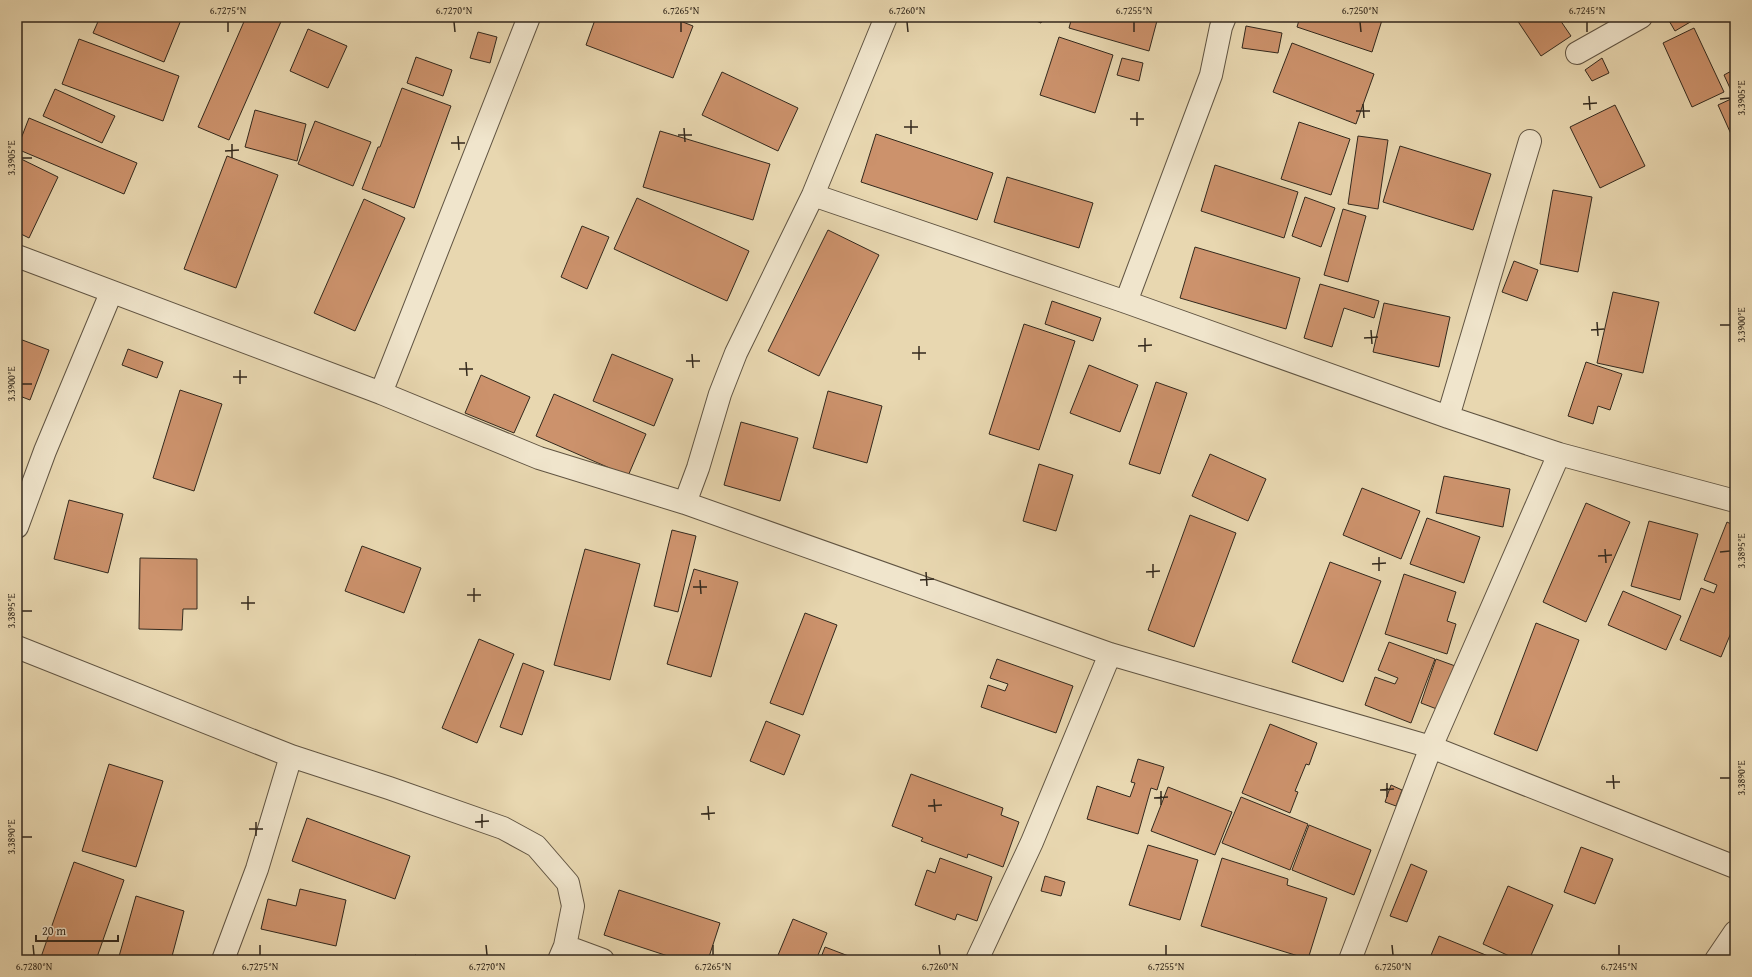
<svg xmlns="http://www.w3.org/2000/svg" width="1752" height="977" viewBox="0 0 1752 977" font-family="'Gentium Book Plus',serif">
<rect width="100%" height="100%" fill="#e8d7b0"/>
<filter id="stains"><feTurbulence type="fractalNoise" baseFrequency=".005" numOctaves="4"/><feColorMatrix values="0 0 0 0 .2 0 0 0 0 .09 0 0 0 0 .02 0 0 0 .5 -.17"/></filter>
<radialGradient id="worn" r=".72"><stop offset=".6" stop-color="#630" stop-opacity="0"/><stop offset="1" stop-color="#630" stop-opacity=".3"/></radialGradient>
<path fill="#cc926c" stroke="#33291d" d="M100,17h72l9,3 -17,42 -71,-29z
M246,17h37l-54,123 -31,-13z
M596,17h74l23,9 -20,52 -87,-33z
M1026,17h18l-3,6z
M1072,17h86l-9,34 -80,-23z
M1300,17h83l-11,35 -75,-25z
M1515,17h43l13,19 -30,20z
M1564,17h11l-7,5z
M1671,17h18l3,4 -17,10 -7,-12z
M1246,26l36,7 -4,20 -36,-5z
M1694,28l30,64 -32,15 -29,-64z
M308,29l39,17 -19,42 -38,-17z
M478,32l19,5 -7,26 -20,-5z
M1059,37l54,18 -18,58 -55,-18z
M79,39l100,37 -16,45 -101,-37z
M1292,43l82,31 -18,50 -83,-32z
M416,57l36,13 -9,26 -36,-13z
M1122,58l21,5 -4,18 -22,-6z
M1602,58l7,15 -17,8 -7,-11z
M1735,69v30l-11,-24z
M722,72l76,36 -20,43 -76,-36z
M402,88l49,18 -37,102 -52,-19 16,-42h2z
M55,89l60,27 -13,27 -59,-27z
M1731,99l4,8v36l-17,-38z
M1615,105l30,61 -45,22 -30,-61z
M255,110l51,14 -9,37 -52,-14z
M29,118l108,45 -13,31 -107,-45z
M315,121l56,21 -18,44 -55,-22z
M1299,122l51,17 -19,56 -50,-16z
M660,131l110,33 -17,56 -110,-33z
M876,134l117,39 -16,47 -116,-38z
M1358,136l30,4 -10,69 -30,-5z
M1400,146l91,28 -18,56 -90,-28z
M227,156l51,19 -42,113 -52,-19z
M17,157l41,20 -29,61 -12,-6z
M1215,165l83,27 -14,46 -83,-27z
M1007,177l86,26 -14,45 -85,-26z
M1553,190l39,7 -14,75 -38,-8z
M1305,197l30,11 -14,39 -29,-11z
M637,198l112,53 -22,50 -113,-52z
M364,199l41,19 -50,113 -41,-18z
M1343,209l23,7 -18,66 -24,-7z
M582,226l27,11 -22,52 -26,-12z
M828,230l51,25 -60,121 -51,-25z
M1195,247l105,31 -14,51 -106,-31z
M1514,261l24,9 -11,31 -25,-9z
M1320,284l59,17 -5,17 -30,-10 -12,39 -28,-9z
M1613,292l46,10 -16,71 -46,-10z
M1052,301l49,17 -8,23 -48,-17z
M1384,303l66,14 -11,50 -66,-15z
M1024,324l51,17 -36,109 -50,-16z
M17,338l32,12 -19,50 -13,-5z
M128,349l35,13 -6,16 -35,-13z
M612,354l61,25 -19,47 -61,-25z
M1586,362l36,12 -12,36 -12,-4 -5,18 -25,-8z
M1089,365l49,20 -18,47 -50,-19z
M481,375l49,22 -16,36 -49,-20z
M1156,382l31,11 -27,81 -31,-10z
M180,390l42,14 -28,87 -41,-13z
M828,391l54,15 -15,57 -54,-15z
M554,394l92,40 -18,42 -92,-40z
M741,422l57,16 -18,63 -56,-16z
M1210,454l56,25 -18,42 -56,-25z
M1039,464l34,11 -17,56 -33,-10z
M1444,476l66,13 -7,38 -67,-14z
M1362,488l58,23 -19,48 -58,-24z
M69,500l54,14 -15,59 -54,-14z
M1586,503l44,19 -44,100 -43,-20z
M1190,515l46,18 -42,114 -46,-17z
M1427,518l53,19 -16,46 -54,-19z
M1649,521l49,13 -18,66 -49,-14z
M1727,522l8,4v97l-14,34 -41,-17 21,-52 13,5 3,-8 -13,-5z
M672,530l24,6 -18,76 -24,-6z
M362,546l59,22 -17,45 -59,-22z
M585,549l55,15 -30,116 -56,-15z
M140,558l57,1v50h-14l-1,21 -43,-1z
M1330,562l51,19 -38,101 -51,-20z
M694,569l44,13 -27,95 -44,-13z
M1404,574l52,18 -9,29 9,3 -9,30 -62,-20z
M1623,591l58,25 -15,34 -58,-25z
M805,613l32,12 -34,90 -33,-12z
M1536,623l43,17 -42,111 -43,-17z
M479,639l35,15 -37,89 -35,-15z
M1389,642l46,17 -24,64 -46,-18 10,-28 20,7 3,-6 -20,-8z
M997,659l76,27 -17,47 -75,-26 7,-22 17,6 3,-7 -18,-6z
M1436,659l22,8 -16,44 -21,-8z
M523,663l21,8 -22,64 -22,-8z
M766,721l34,14 -16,40 -34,-14z
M1270,724l47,19 -8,22 -3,-1 -11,27 3,1 -8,21 -48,-20z
M1138,759l26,8 -7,23 -6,-2 -13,46 -51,-15 10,-33 33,11 5,-14 -4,-1z
M109,764l54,17 -27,86 -54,-16z
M911,774l92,34 -2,7 18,7 -16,45 -35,-13 -1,4 -46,-17 2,-3 -31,-12z
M1391,785l11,5 -6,16 -11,-4z
M1168,787l64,25 -17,43 -64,-24z
M1241,797l67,27 -18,46 -68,-27z
M307,818l103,38 -15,43 -103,-38z
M1309,825l62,25 -17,45 -62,-25z
M1148,845l50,15 -18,60 -51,-15z
M1581,847l32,12 -18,45 -31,-12z
M940,858l52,19 -15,44 -20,-7 -2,6 -40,-15 12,-35 8,3z
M1222,858l66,21 -1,6 40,13 -19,61 -107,-33z
M74,862l50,18 -28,80h-56z
M1411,864l16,7 -20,51 -17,-6z
M1045,876l20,6 -4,14 -20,-5z
M1508,886l45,19 -24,55h-11l-35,-16z
M300,889l46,11 -10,46 -75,-17 7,-30 28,7z
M619,890l101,33 -12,37h-28l-76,-25z
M136,896l48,15 -13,49h-53z
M793,919l34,14 -11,27h-40z
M1439,936l59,24h-69z
M825,947l34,13h-39z
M415,955l15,5h-17z"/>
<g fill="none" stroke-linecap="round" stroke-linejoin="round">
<g stroke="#605442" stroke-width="24">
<path id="street" d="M1577,53l64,-36
M813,195l313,107 322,115 111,37 176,47
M17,256l364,137 158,65 146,45 425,151 321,93 304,120
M1126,302l85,-227 10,-48 4,-10
M381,393l148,-376
M1448,417l82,-276
M685,503l13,-35 22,-74 16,-41 77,-158 73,-178
M17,527l28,-76 66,-158
M17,647l274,109 98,32 114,40 33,18 32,37 5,23 -8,40 -6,14
M565,946l38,14
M223,960l34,-91 34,-113
M977,960l55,-118 78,-188
M1350,960l81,-213 128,-293
M1716,960l19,-28"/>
</g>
<use href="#street" stroke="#f0e5cc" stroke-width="22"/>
</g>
<path fill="none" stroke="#33291d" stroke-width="1.5" d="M228,22v10M454,22l1,10M681,22v10M907,22l1,10M1134,22v10M1360,22l1,10M1587,22v10M1589,96l1,14M1720,99l10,-1M1363,104l1,14M1583,104l14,-1M1356,111h14M1137,112v14M1130,119h14M911,120v14M904,127h14M684,128l1,14M678,135h14M458,136l1,14M451,143h14M232,144v14M225,151l14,-1M22,158h10M1597,322l1,14M1720,325h10M1371,330l1,14M1591,330l13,-1M1145,338v14M1364,338l14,-1M919,346v14M1138,346l14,-1M912,353h14M692,354l1,14M686,361h14M466,362l1,14M459,369h14M240,370v14M233,377h14M22,384h10M1605,549l1,14M1720,552l10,-1M1598,556l14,-1M1379,557v14M1153,564v14M1372,564l14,-1M926,572l1,14M1146,572l14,-1M700,580l1,14M920,580l14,-1M693,587h14M474,588v14M467,595h14M248,596v14M241,603h14M22,611h10M1613,775l1,14M1720,778h10M1606,782h14M1387,783v14M1380,790l14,-1M1161,791v14M1154,798l14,-1M934,799l1,13M708,806l1,14M928,806l14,-1M482,814v14M701,814l14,-1M256,822v14M475,822l14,-1M249,829h14M22,837h10M33,945l1,10M260,945v10M486,945l1,10M713,945v10M939,945l1,10M1166,945v10M1392,945l1,10M1619,945v10"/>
<rect width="1752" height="977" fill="none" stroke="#e8d7b0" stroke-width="44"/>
<path d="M36 935v6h82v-6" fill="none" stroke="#33291d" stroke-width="2"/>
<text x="42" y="935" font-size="12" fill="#33291d" stroke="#f0e5cc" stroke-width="3" paint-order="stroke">20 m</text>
<rect x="22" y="22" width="1708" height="933" fill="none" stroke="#33291d" stroke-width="1.5"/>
<g font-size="10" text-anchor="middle" fill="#33291d">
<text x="228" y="14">6.7275°N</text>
<text x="454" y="14">6.7270°N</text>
<text x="681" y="14">6.7265°N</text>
<text x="907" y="14">6.7260°N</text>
<text x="1134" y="14">6.7255°N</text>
<text x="1360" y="14">6.7250°N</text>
<text x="1587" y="14">6.7245°N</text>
<text transform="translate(1741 98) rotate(-90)" y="4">3.3905°E</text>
<text transform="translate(11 158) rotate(-90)" y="4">3.3905°E</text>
<text transform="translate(1741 325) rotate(-90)" y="4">3.3900°E</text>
<text transform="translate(11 384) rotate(-90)" y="4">3.3900°E</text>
<text transform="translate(1741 551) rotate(-90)" y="4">3.3895°E</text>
<text transform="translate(11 611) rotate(-90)" y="4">3.3895°E</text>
<text transform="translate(1741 778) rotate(-90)" y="4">3.3890°E</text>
<text transform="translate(11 837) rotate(-90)" y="4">3.3890°E</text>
<text x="34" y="970">6.7280°N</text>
<text x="260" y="970">6.7275°N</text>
<text x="487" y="970">6.7270°N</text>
<text x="713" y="970">6.7265°N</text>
<text x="940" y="970">6.7260°N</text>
<text x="1166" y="970">6.7255°N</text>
<text x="1393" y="970">6.7250°N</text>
<text x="1619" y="970">6.7245°N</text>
</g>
<rect width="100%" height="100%" filter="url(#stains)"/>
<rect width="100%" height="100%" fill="url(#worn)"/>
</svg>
